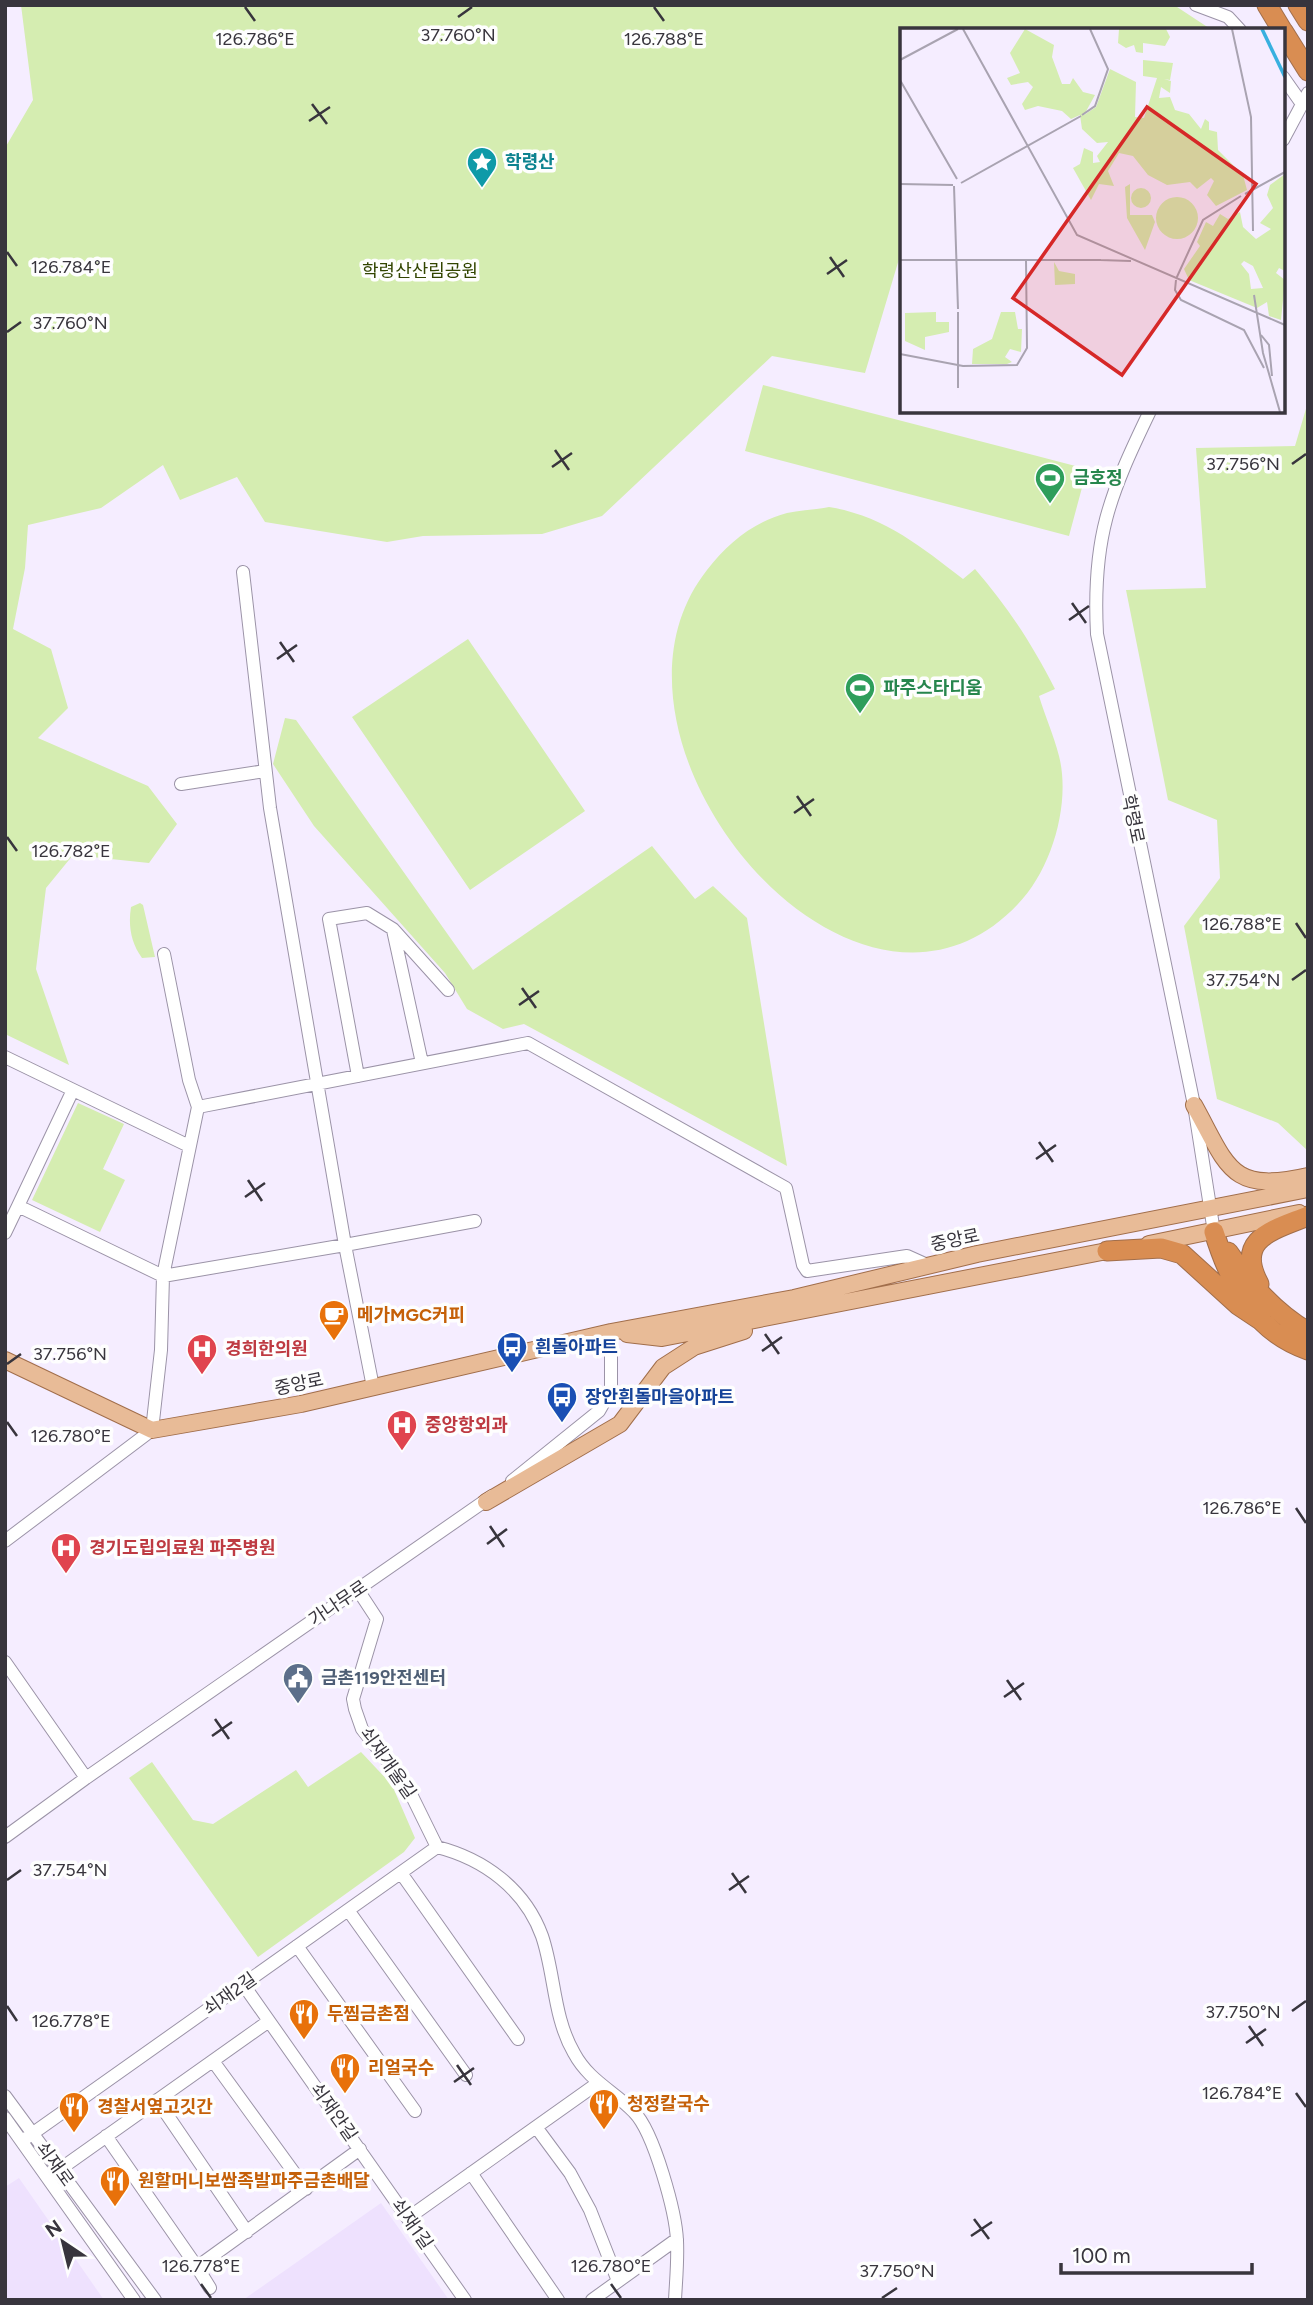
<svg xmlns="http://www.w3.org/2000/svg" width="1313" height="2305" viewBox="0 0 1313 2305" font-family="Figtree,'Noto Sans KR',sans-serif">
<rect width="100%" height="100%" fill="#f5edff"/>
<path fill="#eee1fe" d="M19,2178l85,122h-99v-113z
M381,2203l68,97h-206z"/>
<path fill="#d5edb1" d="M21,5h1153l38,25h-310v219l-37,124 -93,-17 -170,160 -60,18 -119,2 -36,6 -122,-20 -28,-45 -57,23 -17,-35 -62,43 -73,17 -3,43 -12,61 38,20 17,59 -30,30 110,48 29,38 -28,39 -76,-8 -27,33 -10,81 33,96 -64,-31v-886l28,-48z
M763,385l324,84 -18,67 -324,-85z
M1308,402v749l-30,-28 -61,-24 -33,-173 36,-48 -3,-58 -49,-20 -42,-210 80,-2 -10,-140 99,-2z
M829,507c55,9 91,39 134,72l12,-10c33,38 57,75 80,120l-16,7c6,20 15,40 20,60 12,47 -7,113 -41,148 -164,174 -445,-164 -311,-334 21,-27 46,-48 80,-57 13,-3 28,-3 42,-6z
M468,639l117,172 -115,79 -118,-173z
M285,718l11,2 177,250 179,-124 43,53 18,-13 34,32 40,248 -263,-142 -21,5 -36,-20 -22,-36 -131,-147 -41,-62z
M140,903l3,2 12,52 -13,1c-11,-15 -14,-32 -11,-51z
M78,1103l46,21 -21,45 22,11 -25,52 -68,-32z
M361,1752l31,33 23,53 -11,14 -146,105 -129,-179 23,-16 41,58 20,4 83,-54 12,17z"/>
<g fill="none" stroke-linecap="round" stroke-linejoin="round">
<g stroke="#9b93a7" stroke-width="14">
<path id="minor" d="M1196,5l32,12 12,13
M1283,77l19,27
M1283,140l25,-47
M1150,411c-41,85 -58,127 -53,223l97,471 20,127
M181,784l84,-13
M393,930l29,133
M5,1057l184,89
M358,1076l-29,-157 38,-6 26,16 55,61
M198,1107l330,-64 258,145 17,77 4,6 100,-15 20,9
M18,1206l54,-114
M5,1233l13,-27 145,70 182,-31 -75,-437 -27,-236
M373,1387l-28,-142 130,-24
M512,1481l87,-70 12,-21v-58
M5,1541l147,-111 9,-80 2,-74 35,-169 -9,-27 -25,-126
M358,1590l19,29 -24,80 2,10 7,20 44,55 31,63c47,12 88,42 105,89 13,38 11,81 32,117 15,28 40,38 60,59 20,20 42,101 43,129 1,20 -1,39 -2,59
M5,1662l81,116
M5,1837l81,-59 406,-282
M401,1873l117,166
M348,1910l118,165
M297,1946l118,165
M243,1984l222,316
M213,2061l93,128
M5,2096l150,204
M157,2100l90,132
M5,2118l129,182
M536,2127l34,46 20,37 28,71
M106,2136l91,131 163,-118
M22,2141l415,-294
M471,2173l87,127
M49,2177l220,-156
M408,2218l190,-135
M197,2267l13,21
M592,2300l85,-61"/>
</g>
<g stroke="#a16e4b" stroke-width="18">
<path id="major" d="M1194,1105c34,61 35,89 114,71
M1149,1244l150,-31
M627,1334l35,4 455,-89
M5,1360l147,70 149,-26 310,-72 183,-34 183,-44 331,-65
M486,1502l134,-78 43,-57 31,-20 50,-16"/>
</g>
<g stroke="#a16e4b" stroke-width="21">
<path id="highway" d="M1267,5l15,25
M1298,5l10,16
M1283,31l25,40
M1214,1232c16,51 39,99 94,118
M1107,1251l54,-3 21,6 56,51 21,14
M1228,1252c22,32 46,60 80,80
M1259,1284c-25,-46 15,-54 49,-68"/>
</g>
<use href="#minor" stroke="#fff" stroke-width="12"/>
<use href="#major" stroke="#e8bb97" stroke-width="16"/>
<use href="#highway" stroke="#d98d52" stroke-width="19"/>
</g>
<path fill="none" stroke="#38353d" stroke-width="2.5" d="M245,7l10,14M654,7l10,14M458,17l14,-10M312,104l15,20M309,121l21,-14M7,252l10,14M830,257l14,20M827,274l20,-14M7,332l14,-10M555,450l14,20M1292,464l14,-10M552,467l20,-14M1072,603l14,20M1069,620l20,-14M280,642l14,20M277,659l20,-14M797,796l14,20M794,813l20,-14M7,837l10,14M1296,923l10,15M1292,980l14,-10M522,988l14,20M519,1005l20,-14M1039,1142l14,20M1036,1159l20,-14M248,1180l14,21M245,1197l20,-14M765,1334l14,20M762,1351l20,-14M7,1364l14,-10M7,1422l10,14M1296,1508l10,15M490,1526l14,21M487,1544l20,-15M1007,1680l14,20M1004,1697l20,-14M215,1719l14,20M212,1736l20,-14M732,1873l14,20M7,1880l14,-10M729,1890l20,-14M7,2006l10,15M1292,2011l14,-10M1249,2026l14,20M1246,2043l20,-14M457,2065l14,20M454,2082l20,-14M1296,2093l10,14M974,2219l15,20M971,2236l21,-14M201,2284l10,14M611,2284l10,14M882,2298l15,-10"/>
<defs>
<g id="sight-pin" transform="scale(1.575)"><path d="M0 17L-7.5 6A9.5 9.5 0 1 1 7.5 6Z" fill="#0f9aa8" stroke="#fefefe"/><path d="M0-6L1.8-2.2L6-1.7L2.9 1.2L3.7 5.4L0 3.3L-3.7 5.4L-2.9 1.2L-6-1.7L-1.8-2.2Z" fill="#fff"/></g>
<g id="stadium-pin" transform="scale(1.575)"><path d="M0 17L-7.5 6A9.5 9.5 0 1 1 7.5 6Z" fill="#2e9e5b" stroke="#fefefe"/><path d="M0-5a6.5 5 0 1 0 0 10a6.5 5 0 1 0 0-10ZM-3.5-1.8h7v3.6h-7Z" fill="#fff"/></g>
<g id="cafe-pin" transform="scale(1.575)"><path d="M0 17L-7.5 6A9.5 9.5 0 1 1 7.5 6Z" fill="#e8710a" stroke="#fefefe"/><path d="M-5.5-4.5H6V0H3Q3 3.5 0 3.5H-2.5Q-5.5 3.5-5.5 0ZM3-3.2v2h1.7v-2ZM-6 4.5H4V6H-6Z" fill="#fff"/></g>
<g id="bus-pin" transform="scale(1.575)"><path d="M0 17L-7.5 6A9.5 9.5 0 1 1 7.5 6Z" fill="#1a4fb4" stroke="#fefefe"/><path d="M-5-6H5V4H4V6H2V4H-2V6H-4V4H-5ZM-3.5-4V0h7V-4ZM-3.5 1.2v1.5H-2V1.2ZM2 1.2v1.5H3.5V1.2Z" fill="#fff"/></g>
<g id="hospital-pin" transform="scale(1.575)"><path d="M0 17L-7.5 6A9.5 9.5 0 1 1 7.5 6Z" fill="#e0444e" stroke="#fefefe"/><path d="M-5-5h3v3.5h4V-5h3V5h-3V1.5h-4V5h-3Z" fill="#fff"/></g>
<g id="civic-pin" transform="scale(1.575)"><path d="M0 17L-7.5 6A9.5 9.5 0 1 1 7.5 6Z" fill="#5c6f8a" stroke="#fefefe"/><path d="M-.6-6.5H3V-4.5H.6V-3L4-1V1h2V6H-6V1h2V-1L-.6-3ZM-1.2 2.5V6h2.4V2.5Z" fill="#fff"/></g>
<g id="restaurant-pin" transform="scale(1.575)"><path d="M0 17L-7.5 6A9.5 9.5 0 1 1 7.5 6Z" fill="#e8710a" stroke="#fefefe"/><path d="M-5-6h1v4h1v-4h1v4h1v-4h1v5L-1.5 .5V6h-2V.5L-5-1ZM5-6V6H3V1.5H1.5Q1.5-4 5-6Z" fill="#fff"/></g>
</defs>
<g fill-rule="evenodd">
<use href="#sight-pin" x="482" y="162"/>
<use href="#stadium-pin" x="1050" y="478"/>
<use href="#stadium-pin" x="860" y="688"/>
<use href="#cafe-pin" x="334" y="1315"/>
<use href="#bus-pin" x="512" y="1347"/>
<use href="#hospital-pin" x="202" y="1349"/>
<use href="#bus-pin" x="562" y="1397"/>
<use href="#hospital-pin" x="402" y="1425"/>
<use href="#hospital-pin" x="66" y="1548"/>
<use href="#civic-pin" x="298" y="1678"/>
<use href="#restaurant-pin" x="304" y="2014"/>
<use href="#restaurant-pin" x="345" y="2068"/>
<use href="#restaurant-pin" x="604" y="2104"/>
<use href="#restaurant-pin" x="74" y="2107"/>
<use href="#restaurant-pin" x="115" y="2181"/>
</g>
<g text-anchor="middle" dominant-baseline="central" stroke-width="7" stroke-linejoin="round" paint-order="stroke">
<g font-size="18" font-weight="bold" fill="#0d838f" stroke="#fefefe" text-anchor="start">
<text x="505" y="162">학령산</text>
</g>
<g font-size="18" fill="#324500" stroke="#fefefe">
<text x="420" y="271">학령산산림공원</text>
</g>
<g font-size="18" font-weight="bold" fill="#27864d" stroke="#fefefe" text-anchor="start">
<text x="1073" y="478">금호정</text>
<text x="883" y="688">파주스타디움</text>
</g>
<g font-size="18" fill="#38353d" stroke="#fefefe">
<text transform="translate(1133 819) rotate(78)">학령로</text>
<text transform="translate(955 1240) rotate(-12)">중앙로</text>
<text transform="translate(299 1384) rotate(-12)">중앙로</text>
<text transform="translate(338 1603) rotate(-34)">가나무로</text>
<text transform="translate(388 1763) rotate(55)">쇠재개울길</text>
<text transform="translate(230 1994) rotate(-35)">쇠재2길</text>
<text transform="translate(334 2112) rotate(55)">쇠재안길</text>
<text transform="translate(55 2164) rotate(54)">쇠재로</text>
<text transform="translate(412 2224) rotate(55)">쇠재1길</text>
</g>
<g font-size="18" font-weight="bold" fill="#c56008" stroke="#fefefe" text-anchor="start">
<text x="357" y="1315">메가MGC커피</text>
<text x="327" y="2014">두찜금촌점</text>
<text x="368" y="2068">리얼국수</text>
<text x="627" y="2104">청정칼국수</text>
<text x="97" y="2107">경찰서옆고깃간</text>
<text x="138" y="2181">원할머니보쌈족발파주금촌배달</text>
</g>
<g font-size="18" font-weight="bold" fill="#164399" stroke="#fefefe" text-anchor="start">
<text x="535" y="1347">흰돌아파트</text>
<text x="585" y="1397">장안흰돌마을아파트</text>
</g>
<g font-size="18" font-weight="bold" fill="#be3a42" stroke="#fefefe" text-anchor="start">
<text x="225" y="1349">경희한의원</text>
<text x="425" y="1425">중앙항외과</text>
<text x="89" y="1548">경기도립의료원 파주병원</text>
</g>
<g font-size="18" font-weight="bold" fill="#4e5e75" stroke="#fefefe" text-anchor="start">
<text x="321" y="1678">금촌119안전센터</text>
</g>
</g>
<g transform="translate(900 28)">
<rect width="385" height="385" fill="#f5edff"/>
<path d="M125,1l29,16 -2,12 10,27h8l3,-6 10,14 12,3 -11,20 12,-8 14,-38 26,13 -1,35 9,1 13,-40 -14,-2v-16l30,3 -3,17 -6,-1 7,2 -1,12 -9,-6 -2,11 11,-1 5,13 14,4 12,15 4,-10 4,3v8l8,2 1,18 25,25 4,15 -31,16 -9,-11 7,-14 -3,-3 -14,11 -7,-7 -23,3 -19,-10 -15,-19 -14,-3 -11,18 6,15 -15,-2 -8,16 -18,-32 7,-4 4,-16 9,4v11l7,-1 -3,-6 11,-14 -11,1 -15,-14 -2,-14 -9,4 -9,-8 -24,-5 -13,4 -3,-6 11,-17 -5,-5 -17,3 -4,-7 13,-5 -10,-20zM219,1h47l4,8 -5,9 -22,-3v10l-7,-1 -2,-7 -8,3 -8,-5zM385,146v97l-6,-3 -3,5 9,7 -4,40 -12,-4 -2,-14 -10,6 -68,-28 -5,-11 16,-23 -3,-4 9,-20 7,4 7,-12 8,5 12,-7 3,15 13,12 15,-10 -11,-6 13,-15 -6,-13 3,-10zM344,233l9,5 10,22 -12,1 -2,-15 -8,-10zM230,156v31h22l3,7 -10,28 -18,-32 -2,-31zM231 170a10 10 0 1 1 20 0a10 10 0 1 1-20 0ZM256 190a21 21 0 1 1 42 0a21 21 0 1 1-42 0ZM154,234l5,9 16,3v10l-20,1zM36,284v10h13v10l-24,5v13l-20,-9v-28zM101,284h14l3,17h4l-1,23 -11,-3 -5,8 7,5 -5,2h-35l1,-15 19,-10z" fill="#d5edb1" fill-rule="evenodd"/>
<path fill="none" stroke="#38b0df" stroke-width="3.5" d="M362,1l23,48"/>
<path fill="none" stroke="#a9a3b1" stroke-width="2" d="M63,1l114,206 208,90M332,1l19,88 2,114M0,32l58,-31M0,52l57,99M182,87l13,-9 13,-37 -18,-40M61,155l120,-67M0,156l53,1M54,158l4,123M345,166l40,-22M0,232h201M200,232l31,1M276,251l27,-59 38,-24M276,252l-1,10 6,10 63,30 20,38M354,267l9,58 17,59M58,284v76M361,307l8,10 3,31M0,326l63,12 54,-1 10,-17 -1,-88"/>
<path fill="#d62828" fill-opacity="0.15" stroke="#d62828" stroke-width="3.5" d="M247,79l109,77 -134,191 -109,-77z"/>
<rect width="385" height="385" fill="none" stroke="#38353d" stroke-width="3.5"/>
</g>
<g font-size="18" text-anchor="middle" fill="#38353d" stroke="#fefefe" stroke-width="7" stroke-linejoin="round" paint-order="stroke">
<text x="458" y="41">37.760°N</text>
<text x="664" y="45">126.788°E</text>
<text x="255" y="45">126.786°E</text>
<text x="71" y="273">126.784°E</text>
<text x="70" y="329">37.760°N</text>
<text x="1243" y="470">37.756°N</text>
<text x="71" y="857">126.782°E</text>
<text x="1242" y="930">126.788°E</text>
<text x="1243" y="986">37.754°N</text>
<text x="70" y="1360">37.756°N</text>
<text x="71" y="1442">126.780°E</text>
<text x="1242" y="1514">126.786°E</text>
<text x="70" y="1876">37.754°N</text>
<text x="1243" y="2018">37.750°N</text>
<text x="71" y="2027">126.778°E</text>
<text x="1242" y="2099">126.784°E</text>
<text x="201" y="2272">126.778°E</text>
<text x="611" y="2272">126.780°E</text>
<text x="897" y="2277">37.750°N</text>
</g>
<rect width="1313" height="2305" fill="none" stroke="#38353d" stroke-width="14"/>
<g transform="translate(63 2242) rotate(325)" stroke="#fefefe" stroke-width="5" paint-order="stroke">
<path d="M0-5L12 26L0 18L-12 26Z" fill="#38353d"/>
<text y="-10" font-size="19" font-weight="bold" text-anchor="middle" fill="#38353d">N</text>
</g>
<path d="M1061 2263v10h191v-10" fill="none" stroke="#38353d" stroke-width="3.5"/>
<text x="1072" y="2263" font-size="21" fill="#38353d" stroke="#fefefe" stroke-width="5" paint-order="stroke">100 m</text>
</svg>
